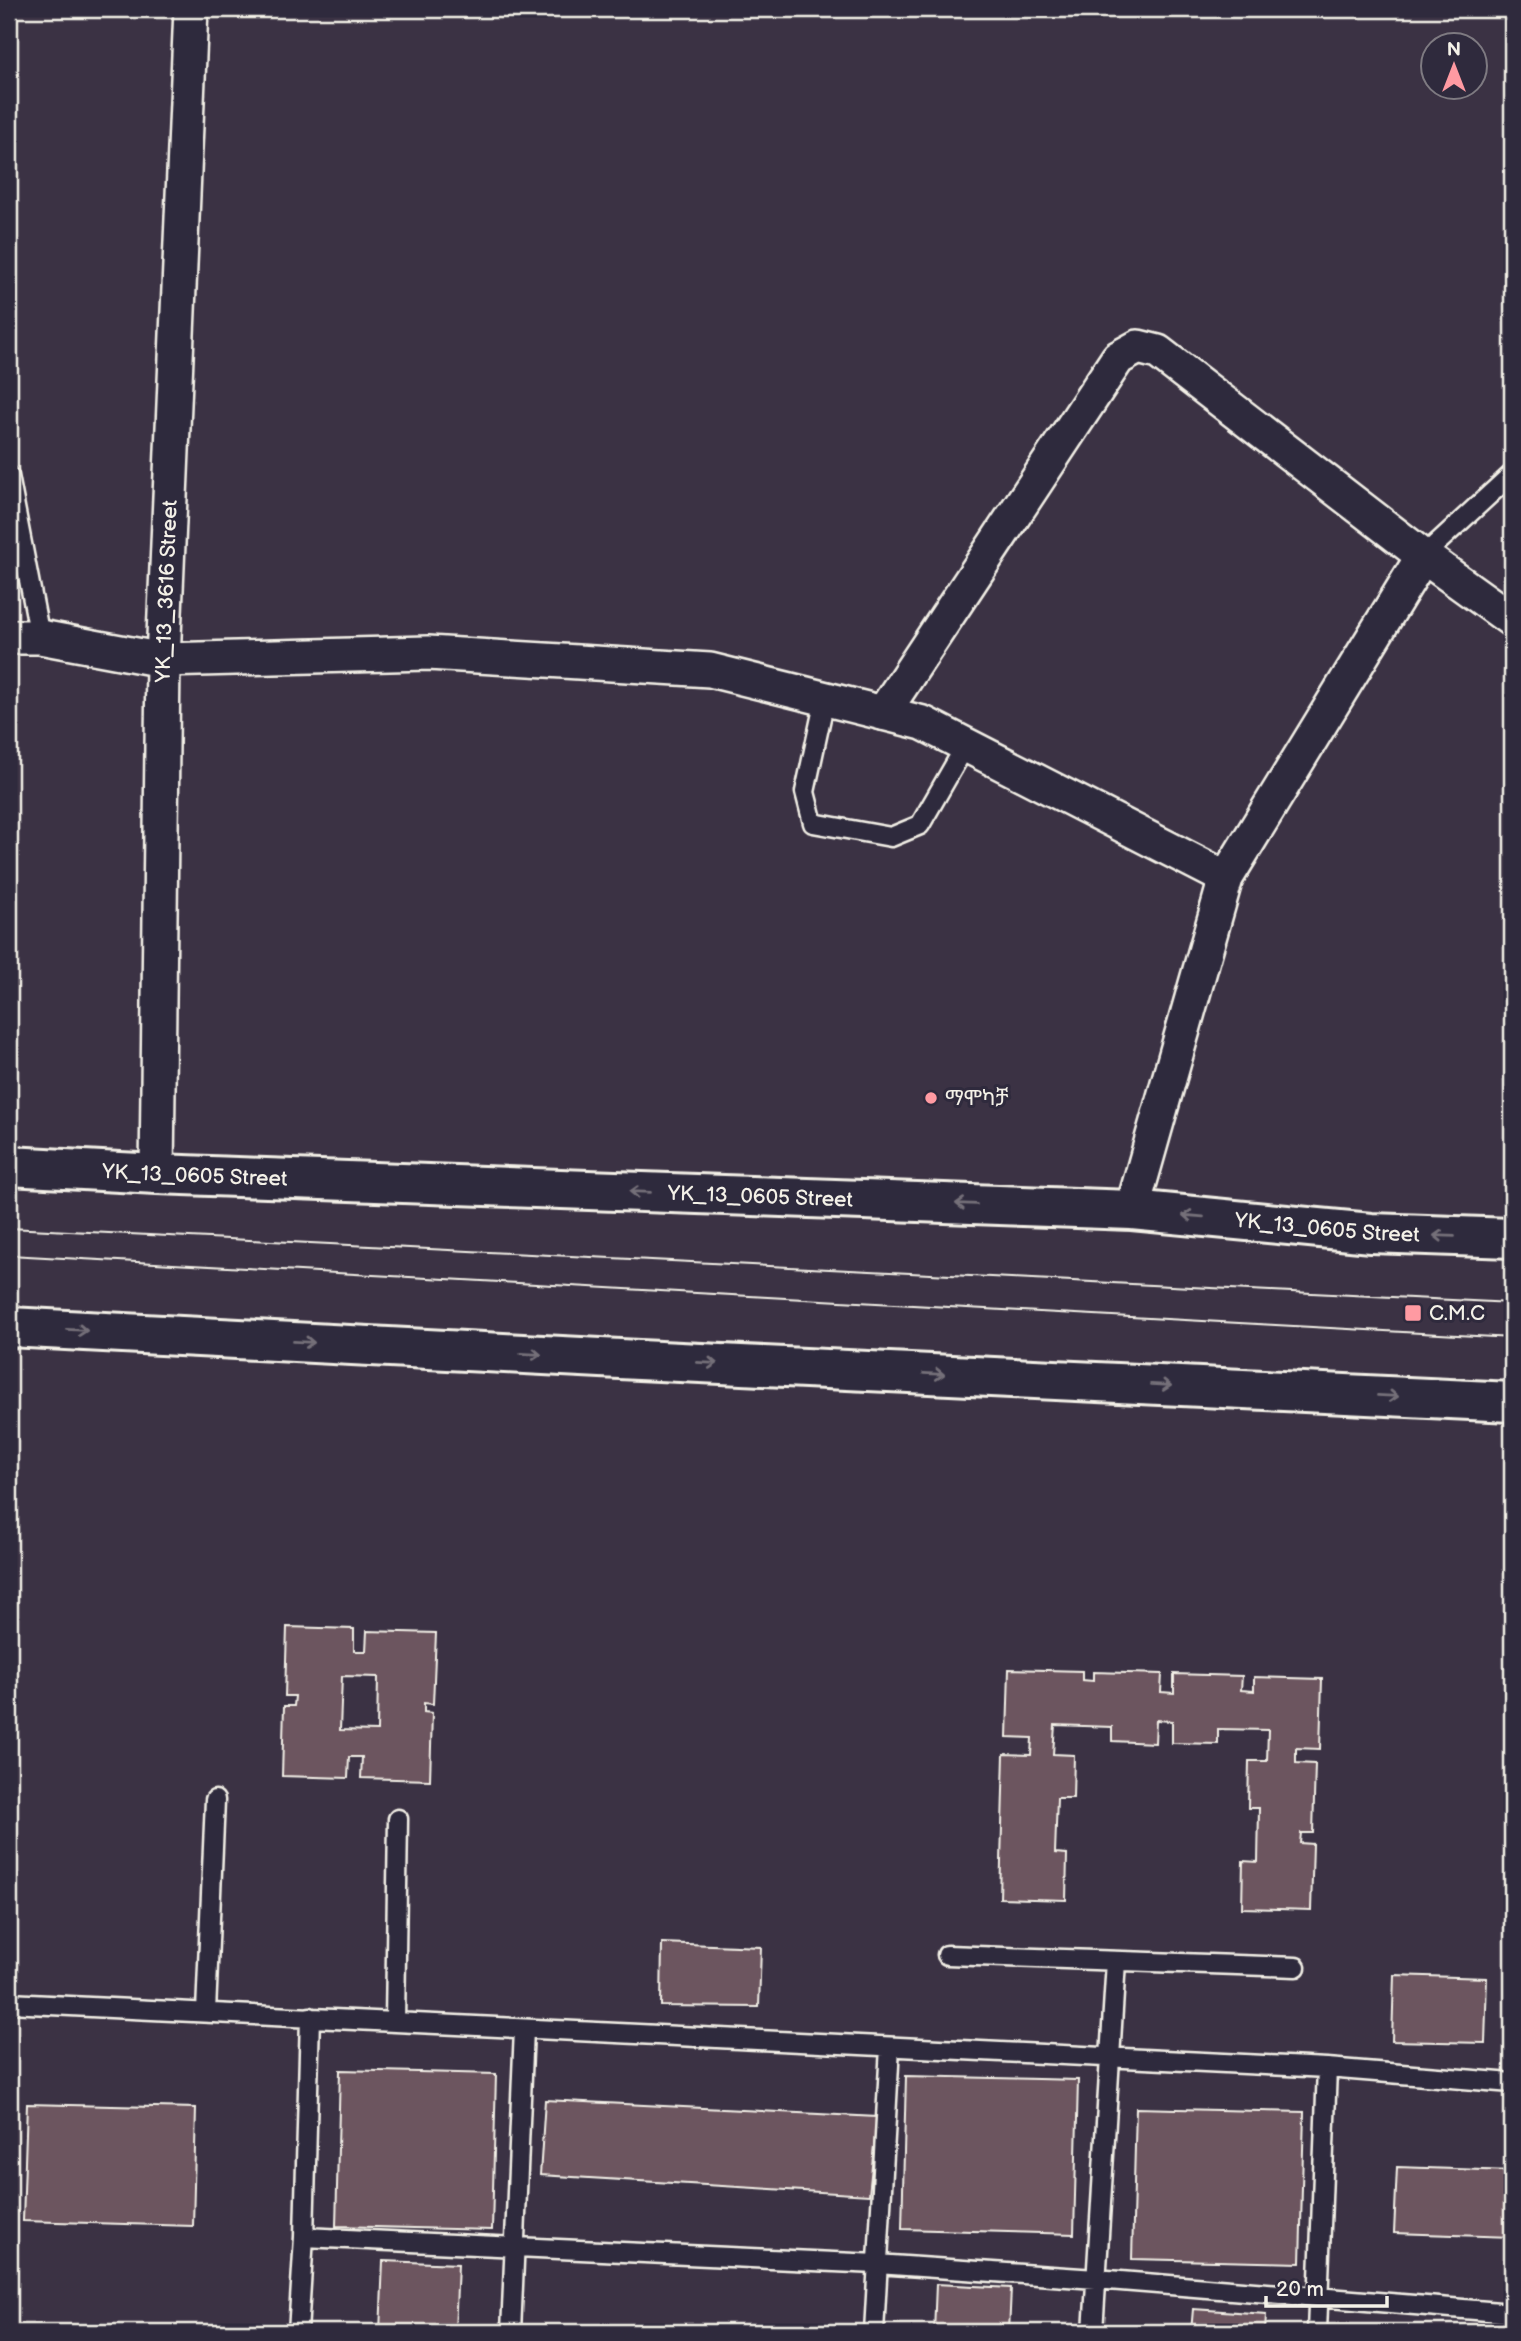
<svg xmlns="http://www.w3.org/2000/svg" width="1521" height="2341" viewBox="0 0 1521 2341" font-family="'Balsamiq Sans','Noto Sans Ethiopic',sans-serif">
<rect width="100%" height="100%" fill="#3b3244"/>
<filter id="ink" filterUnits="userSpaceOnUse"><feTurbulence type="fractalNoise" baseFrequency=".0143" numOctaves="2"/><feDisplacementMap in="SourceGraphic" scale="14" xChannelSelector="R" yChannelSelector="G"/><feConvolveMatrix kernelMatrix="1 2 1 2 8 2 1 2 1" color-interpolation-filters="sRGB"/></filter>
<g filter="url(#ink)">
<path fill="#6c545f" stroke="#f4f1e8" stroke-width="2" fill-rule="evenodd" d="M287,1627l67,2v22h12l1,-20 69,2 -3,71 -9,-1v9l8,1 -2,67 -69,-2 1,-21h-13l-1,21 -66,-2 2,-70h10l1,-10h-10zM342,1676l36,1 -1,54 -37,-1z
M1009,1669l73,2v9l11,1v-9l69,2 -1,18 13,1v-19l68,2 -1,14 13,1v-14l68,2 -2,70 -24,-1v15l19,1 -2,69h-12l-1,10 13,1 -2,66 -69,-2 1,-47 15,1 1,-54h-11l1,-47h18l1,-31 -50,-1v15l-46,-1v-22l-16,-1 -1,23 -43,-2v-14l-57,-2 -2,29 21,1 -1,43h-16l-2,55 12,1 -1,46 -66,-2 4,-144 27,1 1,-17 -25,-1z
M662,1943l99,4 -2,60 -98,-1z
M1394,1975l93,3 -2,65 -93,-2z
M340,2070l156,4 -4,156 -156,-4z
M906,2076l172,4 -4,154 -172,-5z
M545,2100l332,17 -8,78 -329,-20z
M27,2104l169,4 -3,118 -170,-5z
M1136,2108l168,4 -4,151 -168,-4z
M1397,2167l115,4v66l-118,-4z
M383,2261l75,3 -3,68h-75z
M936,2284l75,4 -2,44h-75z
M1193,2309l73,5 -1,18h-74z"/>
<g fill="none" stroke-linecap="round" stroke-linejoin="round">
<g stroke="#f4f1e8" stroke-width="23">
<path id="service" d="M9,476l31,161
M1423,556l89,-82
M825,699l-20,93 8,31 78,14 29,-12 46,-80
M947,1955l349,12
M9,2003l1318,65 185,15
M206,2012l9,-212
M395,2022l3,-203
M304,2237l573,27 219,15 416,34
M298,2332l6,-95 6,-220
M511,2332l13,-303
M874,2332l16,-285
M1093,2332l23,-371
M1317,2332l10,-264"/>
</g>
<g stroke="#f4f1e8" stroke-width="38">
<g id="minor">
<path d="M9,637h31l123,23 265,-7 282,17 213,53 303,155"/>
<path d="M883,713l235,-355 20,-11 20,5 265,204 89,64"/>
<path id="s1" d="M157,1174l6,-514 28,-651"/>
<path d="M1132,1210l94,-332 197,-322"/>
</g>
</g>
<g stroke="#f4f1e8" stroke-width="44">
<g id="primary">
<path id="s2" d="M9,1166l148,8 975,36 239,23 141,5"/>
<path d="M9,1327l630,33 873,42"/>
</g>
</g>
<use href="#service" stroke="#2f2a3d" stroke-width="18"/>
<use href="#minor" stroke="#2f2a3d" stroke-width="33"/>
<use href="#primary" stroke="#2f2a3d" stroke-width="38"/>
<path stroke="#f4f1e8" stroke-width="2" d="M9,1228l1503,75
M9,1255l1503,83"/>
</g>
<defs><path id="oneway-shaft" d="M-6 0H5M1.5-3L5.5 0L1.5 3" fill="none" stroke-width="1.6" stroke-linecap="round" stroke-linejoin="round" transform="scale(1.75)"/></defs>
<g stroke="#747079">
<use href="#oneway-shaft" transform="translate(640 1192) rotate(-178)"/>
<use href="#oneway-shaft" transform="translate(966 1204) rotate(-178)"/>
<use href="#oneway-shaft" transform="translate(1193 1216) rotate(-175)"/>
<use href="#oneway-shaft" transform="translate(1444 1236) rotate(-178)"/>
<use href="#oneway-shaft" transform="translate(77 1330) rotate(3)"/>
<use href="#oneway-shaft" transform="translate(304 1342) rotate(3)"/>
<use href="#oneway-shaft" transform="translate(531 1354) rotate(3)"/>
<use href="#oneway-shaft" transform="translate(707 1363) rotate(3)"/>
<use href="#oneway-shaft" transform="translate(934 1374) rotate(3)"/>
<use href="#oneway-shaft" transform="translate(1161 1385) rotate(3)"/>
<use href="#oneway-shaft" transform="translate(1388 1396) rotate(3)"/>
</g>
</g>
<g fill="#ff9aa2" stroke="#2f2a3d" stroke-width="2.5">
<circle cx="931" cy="1098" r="7"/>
<rect x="1404" y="1304" width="18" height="18" rx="3.5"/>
</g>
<g text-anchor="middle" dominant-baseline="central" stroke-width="6" stroke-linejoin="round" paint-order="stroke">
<g font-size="21" fill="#f4f1e8" stroke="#2f2a3d">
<text stroke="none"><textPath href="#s1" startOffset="583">YK_13_3616 Street</textPath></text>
<text stroke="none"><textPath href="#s2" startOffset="186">YK_13_0605 Street</textPath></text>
<text stroke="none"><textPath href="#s2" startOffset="752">YK_13_0605 Street</textPath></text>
<text stroke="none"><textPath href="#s2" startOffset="1320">YK_13_0605 Street</textPath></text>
</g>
<g font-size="21" fill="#f4f1e8" stroke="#2f2a3d" text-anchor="start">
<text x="945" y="1098">ማሞካቻ</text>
<text x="1429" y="1313">C.M.C</text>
</g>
</g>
<rect width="1521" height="2341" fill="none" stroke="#2f2a3d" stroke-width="35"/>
<rect x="18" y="18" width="1486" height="2306" fill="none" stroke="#f4f1e8" stroke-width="2.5" filter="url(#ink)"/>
<g transform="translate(1454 66)"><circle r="33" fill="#2f2a3d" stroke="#7e7a81" stroke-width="2"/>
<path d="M0-5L12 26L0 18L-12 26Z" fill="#ff9aa2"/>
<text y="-10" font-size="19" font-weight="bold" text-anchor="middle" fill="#f4f1e8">N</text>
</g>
<path d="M1266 2296v10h121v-10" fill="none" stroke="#f4f1e8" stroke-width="3.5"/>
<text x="1276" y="2296" font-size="21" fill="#f4f1e8" stroke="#2f2a3d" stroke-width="5" paint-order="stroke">20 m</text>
</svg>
